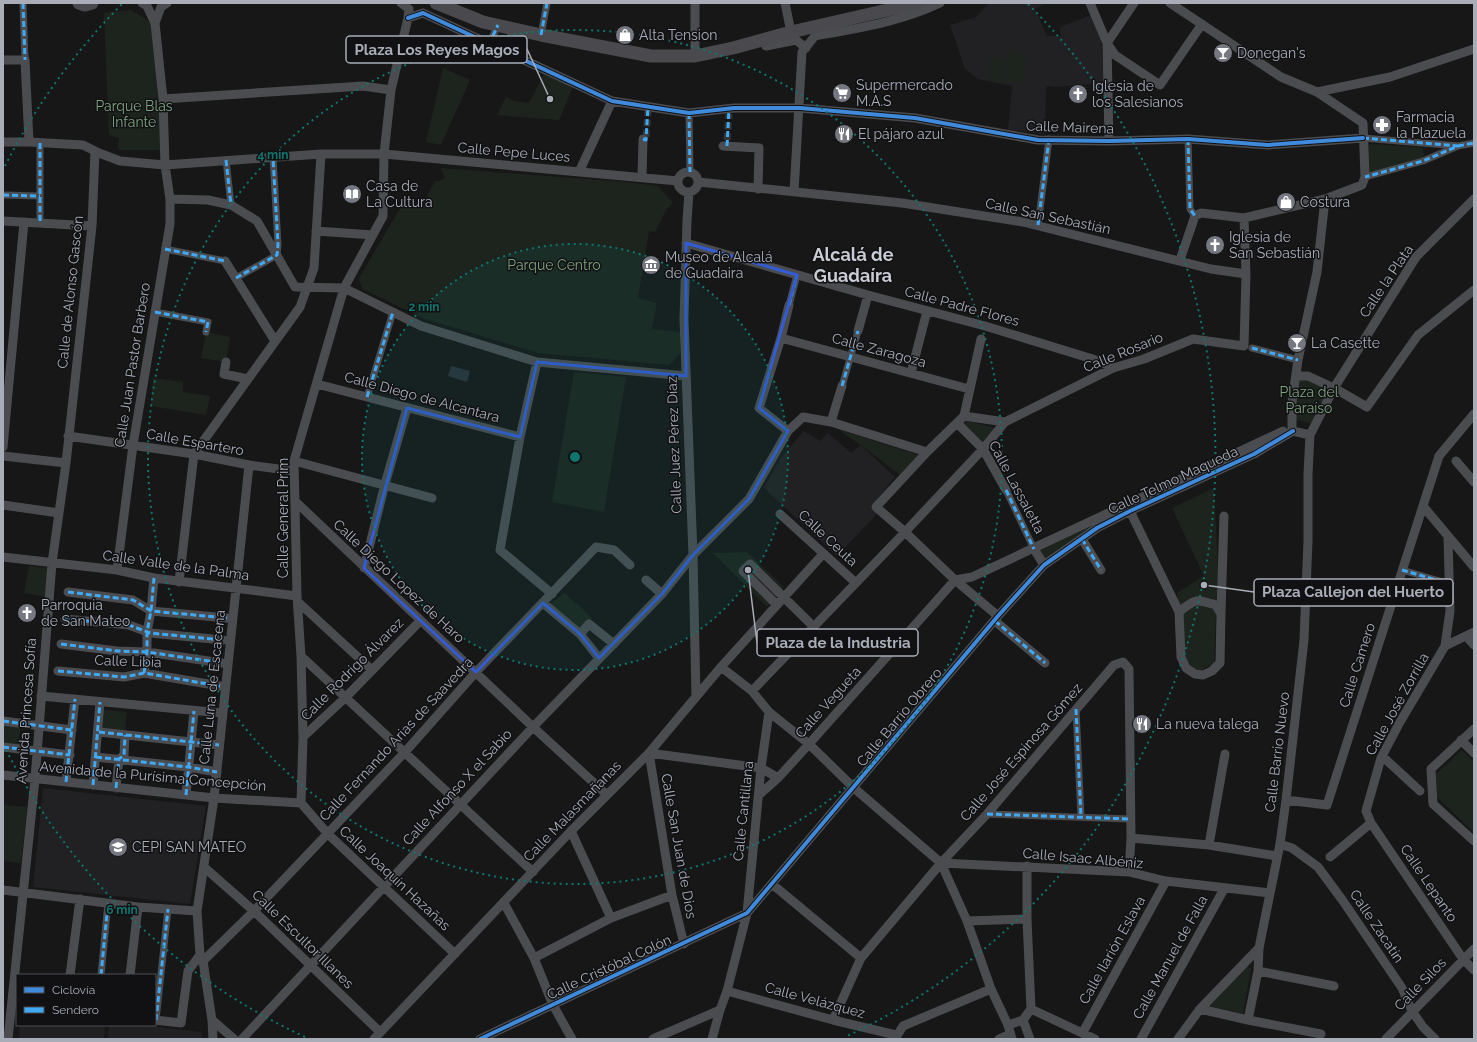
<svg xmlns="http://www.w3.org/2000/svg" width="1477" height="1042" viewBox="0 0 1477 1042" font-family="Raleway,sans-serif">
<rect width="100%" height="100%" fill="#171717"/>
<path fill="#212123" d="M989,3h57l-11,6 12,27h14l-1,-9 31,-12 10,24 3,44 -47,4 -11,-1 -1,48 -37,-4 4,-44 -34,-7 -13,-10 -15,-44 26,-8z
M804,431l16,10 8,-8 23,20 10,-8 34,32 -24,30 6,7 -40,42 -73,-68 17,-31z
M43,788l163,18 -16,98 -157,-17z
M20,1025h85l-1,14h-85z
M109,1025h30l62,7 1,7h-94z"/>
<path fill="#1d241e" d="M131,10l21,13 10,127h-42l-2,-2 1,-10 -10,-3 -5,-122z
M1008,51l18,2 -2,30 -19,-2z
M991,57l14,2 -2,24 -15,-2z
M443,68l27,12 -29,65 -15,-3z
M544,74l29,13 -14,33 -62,-5 9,-18 9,4 14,2z
M1371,144l47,3 5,2c1,5 2,7 -3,10l-49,14 -4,-3v-24z
M441,168l185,14 32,4 15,17 -7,7 -11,22 -6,-1 -11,67 19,5 -5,26 29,3 -1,22 -11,11 -131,-12 -113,-34 -63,-30 -3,-11 43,-73h20l13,-24h4l6,-3z
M206,332l24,5 -4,25 -25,-4z
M574,372l52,5 -22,135 -52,-10z
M153,378l30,4v10l27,4 -4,19 -55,-9z
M1305,378l19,10 3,5 -16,30 -15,-3 -3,-6 4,-31 4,-4z
M967,421l28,7 -12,15 -20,-19z
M837,429l82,26 -19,20 -39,-30z
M1214,488l4,81 -4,95 -15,7 -15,-7 -7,-71 27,-17 -32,-68z
M1089,524l5,5 -48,32 -8,-12z
M747,552l37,35 -17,20 -54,-54z
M29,566l19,2 -2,29 -22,-4z
M565,593l27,25 -12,11 -30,-25z
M103,710l24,2 -2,20 -24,-1z
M3,724l18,2 -3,20 -15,-1z
M1462,750l12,12v69l-1,1 -36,-35 -1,-23z
M3,805l24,2 -6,56 -18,-2z
M1245,966l6,2 -8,46 -34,-8z"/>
<path fill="#2a3239" d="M451,366l19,5 -3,11 -19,-6z"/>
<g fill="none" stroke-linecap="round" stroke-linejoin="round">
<path stroke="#343537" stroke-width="7" stroke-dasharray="7 3.5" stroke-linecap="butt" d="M646,137l2,-26
M727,140l2,-26"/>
<path stroke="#4b4c50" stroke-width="7" d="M23,3l2,57
M541,35l6,-32
M489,44l9,-19
M689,113l1,59
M1363,138l95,8 -35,15 -58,16
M1188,139l2,70 5,7
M40,143v80
M1458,146l16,-3
M226,160l5,45
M3,195l37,1
M1038,225l11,-86
M165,249l60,12
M236,278l41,-23 1,-10 -5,-88
M789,305l8,-30
M155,312l53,10 -2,10
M1252,348l46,12
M842,386l16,-55
M367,397l26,-85
M1006,490l28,59
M1402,570l48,14
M1076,709l5,108
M987,814l143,5
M101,975l7,-72
M156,1020l12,-111"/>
<path stroke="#4b4c50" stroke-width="9" d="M785,3l6,29
M1090,3l17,40 2,98
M1170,3l111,74 36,15 46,31 2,54 -3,8 -37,14 -81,19 -43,-5 -6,3 -15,44
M408,18l15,-5 189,88 77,12 45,-5h66l115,10 123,22 71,1 79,-2 80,6 95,-7
M155,23l6,-16 6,-4
M1107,43l8,12 45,30 42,-61
M1107,43l27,-40
M766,46l30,-6 10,8
M695,56v-53
M3,60h22l4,82
M1317,92l73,-15 84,-28
M163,99l200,-13 28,4
M3,142h26l54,3 16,8 21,8 45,4 156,-11h63l294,27
M723,146l36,2 -1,41
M678 182a10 10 0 1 1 20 0a10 10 0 1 1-20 0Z
M579,172l33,-71
M642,177l1,-38
M698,182l204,21 121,19 188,47 35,5
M689,192l-2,29 -3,98 9,236 3,142
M794,192l8,-140 13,-16c44,-8 85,-14 125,-33
M170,199l38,1 23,5 26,16 38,66 49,1 77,38 116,36 149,14
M1474,199l-58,58 -82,131 33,19 51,-72 56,-45
M3,221l89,5
M316,231l57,4
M686,243l182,52 117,31 114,35 14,7
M225,261l50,80
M858,331l10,-36
M781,338l188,51
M981,339l-17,77 -37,36 -51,55 29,25 50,48 43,36
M226,362l-2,12 24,5
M537,362l-17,75 -20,113 52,44
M911,373l16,-62
M1297,376h11l26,12 -24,47 -17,-4 -1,-3v-26l6,-42 19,-88 8,-73
M317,384l203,53
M964,416l41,6
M831,422l11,-36
M957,423l26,26 23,41
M788,431l-29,-23 22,-70 8,-33
M68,436l126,18 55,11 45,6
M3,447l21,-225
M3,456l63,7
M294,461l138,37
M1456,461l18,21
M296,502l237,225 73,67
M3,505l56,8
M1423,506l51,61
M1130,511l49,101 2,45 5,11 9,6 8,1 9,-4 8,-8 1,-49 -5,-9c-20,-6 -20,-7 -37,7
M780,514l76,69
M1448,537l2,74 -5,35 -45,76 -19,36 -15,53 5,12 92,136 11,11
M1082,539l19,31
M1034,549l10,16
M3,557l114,13 37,8 143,18
M364,568l21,-84 22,-76
M117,570l16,-125 37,-221v-25l-5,-34 -2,-66 -8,-76 -8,-17 -5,-3
M646,580l16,14
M179,582l15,-128 106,-147 14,-39 7,-114
M68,592l65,8 18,11 76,7
M298,602l74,68
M543,603l37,31 19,24
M777,605l-34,-34 7,-7 64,63
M1221,612l3,-96
M65,619l64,6 21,8 73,7
M995,621l50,42
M580,634l9,-10 25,20
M1466,636l8,9
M61,644l56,7 30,1 75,11
M1445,646l29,-14
M301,656l232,216
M721,667l31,24 17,21 35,28
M58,671l66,6 20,-4 76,13
M144,673l3,-21v-20l4,-21 3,-33
M752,691l153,-159 78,-83 22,-27 108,-54 31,-9 49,-20 51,7 2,-72 -2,-56
M41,696l181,17
M3,721l69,9
M1474,729l-43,40 2,35 41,37
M99,732l120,13
M303,737l43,-40 74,-76
M1461,740l13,13
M809,744l45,44 87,75 26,58 24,68 17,36 4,14
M3,747l67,8
M649,753l23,142 12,49
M649,753l112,15 17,10
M1382,756l38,35
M96,757l92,10 29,5
M3,775l211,23 87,5
M66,782l9,-83
M93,785l7,-83
M116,788l3,-29 5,-4 1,-20
M186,795l8,-84
M759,795l19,-17 31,-34 146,-164 17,-3 311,-146
M1286,800l41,5 112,-349 35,-42
M301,803l2,-66 -2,-81 -4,-60 -3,-135 50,-173 39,-72 1,-62 7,-64 17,-72 1,-9 -8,-6
M301,803l27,31 127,120
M571,831l40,87
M1131,838l78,7 68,11
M1280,844l12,4 26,19 25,34 59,87 10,23 11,16 12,12
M1209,845l16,-91
M1330,857l41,-34
M941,863l188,9 37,9 104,12
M205,868l49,43 126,121
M772,884l89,74
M3,890l135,17 59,4
M504,903l30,55 19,47 19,34
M967,921l60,-2
M534,958l77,-40 61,-23
M203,961l51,-50 151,-159 71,-80 120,-125 18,3 16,15
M1258,971l76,15
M70,975l10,-76
M130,975l8,-68
M727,991l106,29 63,15
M1031,1009l64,30
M1200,1009l48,11 73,14
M155,1020l26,3 7,-52 12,-16
M212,1020l22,19
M833,1020l28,-62 80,-95 46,-49 127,-149 9,-3 6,7 2,169 -2,34
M1023,1020l8,-11 -4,-90v-53
M1248,1020l10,-49 1,-23
M1008,1025l15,-5 7,19
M1083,1032l83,-151
M8,1039l27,-260 17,-216 14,-100 26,-237 3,-75
M213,1039l-1,-19 -9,-59 -3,-6 -3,-44 17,-113 35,-333
M242,1039l291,-312 129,-133 31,-39 56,-56 39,-68 15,-14 28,5 96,30
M374,1039l197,-208 78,-78 72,-86 102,-113
M480,1039l267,-126 251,-297 46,-51 53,-37 33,-17 124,-57 39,-23
M653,1039l67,-29
M712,1039l8,-29 7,-19 20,-78 14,-145 8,-56
M895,1039l8,-13 88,-37
M999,1039l11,-5
M1141,1039l83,-150
M1178,1039l22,-30 59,-61 21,-104 6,-44 18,-160 4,-99v-67l2,-39
M1386,1039l88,-90"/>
<path stroke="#4a4a4e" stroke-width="13" d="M79,3l6,2 7,-2
M436,3l47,19 58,13 110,21h44l38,-8 58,-16 128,-29"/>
<path stroke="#3fa9f5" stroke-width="3" stroke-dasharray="6 3" stroke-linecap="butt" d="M23,3l2,57
M541,35l6,-32
M489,44l9,-19
M689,113l1,59
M1363,138l95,8 -35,15 -58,16
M643,139l3,1 2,-34
M1188,139l2,70 5,7
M40,143v80
M727,146l2,-37
M1458,146l16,-3
M226,160l5,45
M3,195l37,1
M1038,225l11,-86
M165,249l60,12
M236,278l41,-23 1,-10 -5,-88
M789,305l8,-30
M155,312l53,10 -2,10
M1252,348l46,12
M842,386l16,-55
M367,397l26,-85
M1006,490l28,59
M1082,539l19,31
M1402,570l48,14
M68,592l65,8 18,11 76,7
M65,619l64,6 21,8 73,7
M995,621l50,42
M61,644l56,7 30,1 75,11
M58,671l66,6 20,-4 76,13
M144,673l3,-21v-20l4,-21 3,-33
M1076,709l5,108
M3,721l69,9
M99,732l120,13
M3,747l67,8
M96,757l92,10 29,5
M66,782l9,-83
M93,785l7,-83
M116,788l3,-29 5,-4 1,-20
M186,795l8,-84
M987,814l143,5
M101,975l7,-72
M156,1020l12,-111"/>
<g stroke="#111113" stroke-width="6">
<path id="cycleway" d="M408,18l15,-5 189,88 77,12 45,-5h66l115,10 123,22 71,1 79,-2 80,6 95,-7
M480,1039l267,-126 251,-297 46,-51 53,-37 33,-17 124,-57 39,-23"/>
</g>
<use href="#cycleway" stroke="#408adc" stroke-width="4"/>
</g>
<path fill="none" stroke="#325cd3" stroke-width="3" stroke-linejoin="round" d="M686,243l111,32 -38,133 29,23 -39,68 -56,56 -31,39 -63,64 -19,-24 -37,-31 -67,69 -112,-104 43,-160 113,29 17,-75 149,14z"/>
<circle cx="575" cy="457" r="213" fill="#0f766e" fill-opacity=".12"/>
<g fill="none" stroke="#0f766e" stroke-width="2" stroke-dasharray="2 4">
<circle cx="575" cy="457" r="213"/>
<circle cx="575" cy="457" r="427"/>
<path d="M305 1037A640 640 0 0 1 5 748M5 166A640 640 0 0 1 122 4M1028 4A640 640 0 0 1 845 1037"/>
</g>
<defs>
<g id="shop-disc" transform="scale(1)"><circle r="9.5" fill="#757880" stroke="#111113"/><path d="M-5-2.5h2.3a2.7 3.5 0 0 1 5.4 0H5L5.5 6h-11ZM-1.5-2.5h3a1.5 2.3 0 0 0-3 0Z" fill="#fff"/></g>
<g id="bar-disc" transform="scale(1)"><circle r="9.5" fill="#757880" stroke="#111113"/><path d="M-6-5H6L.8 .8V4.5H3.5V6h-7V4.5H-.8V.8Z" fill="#fff"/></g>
<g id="supermarket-disc" transform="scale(1)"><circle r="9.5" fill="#757880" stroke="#111113"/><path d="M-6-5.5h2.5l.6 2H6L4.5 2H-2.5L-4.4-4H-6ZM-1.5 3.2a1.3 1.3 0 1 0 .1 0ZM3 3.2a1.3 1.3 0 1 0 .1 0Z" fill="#fff"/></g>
<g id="church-disc" transform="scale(1)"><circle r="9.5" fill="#757880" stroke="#111113"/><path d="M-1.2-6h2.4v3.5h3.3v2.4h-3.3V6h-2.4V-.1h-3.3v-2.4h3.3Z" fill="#fff"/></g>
<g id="pharmacy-disc" transform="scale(1)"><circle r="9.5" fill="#757880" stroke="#111113"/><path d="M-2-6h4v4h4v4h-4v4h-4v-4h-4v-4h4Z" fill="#fff"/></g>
<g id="restaurant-disc" transform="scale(1)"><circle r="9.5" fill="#757880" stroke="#111113"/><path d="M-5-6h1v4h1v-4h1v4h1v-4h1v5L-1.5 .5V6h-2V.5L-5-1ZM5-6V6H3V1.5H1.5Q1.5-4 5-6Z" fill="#fff"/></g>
<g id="library-disc" transform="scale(1)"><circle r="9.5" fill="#757880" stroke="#111113"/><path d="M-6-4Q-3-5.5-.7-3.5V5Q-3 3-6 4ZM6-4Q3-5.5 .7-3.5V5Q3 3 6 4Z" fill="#fff"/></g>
<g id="museum-disc" transform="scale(1)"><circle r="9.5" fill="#757880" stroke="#111113"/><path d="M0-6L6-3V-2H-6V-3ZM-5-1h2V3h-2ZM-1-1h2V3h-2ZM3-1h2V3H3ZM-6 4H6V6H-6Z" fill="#fff"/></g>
<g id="school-disc" transform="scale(1)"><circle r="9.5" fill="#757880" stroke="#111113"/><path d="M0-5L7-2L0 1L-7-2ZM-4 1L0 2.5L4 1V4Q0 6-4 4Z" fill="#fff"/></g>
</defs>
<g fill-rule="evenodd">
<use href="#shop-disc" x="625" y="35"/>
<use href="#bar-disc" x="1223" y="53"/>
<use href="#supermarket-disc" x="842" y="93"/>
<use href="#church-disc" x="1078" y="94"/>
<use href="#pharmacy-disc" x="1382" y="125"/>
<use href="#restaurant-disc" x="844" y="134"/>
<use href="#library-disc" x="352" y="194"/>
<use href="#shop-disc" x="1286" y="202"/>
<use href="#church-disc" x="1215" y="245"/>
<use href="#museum-disc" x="651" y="265"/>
<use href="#bar-disc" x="1297" y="343"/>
<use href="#church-disc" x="27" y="613"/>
<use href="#restaurant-disc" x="1142" y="724"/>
<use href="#school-disc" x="118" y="847"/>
</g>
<g text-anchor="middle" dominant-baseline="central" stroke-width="3" stroke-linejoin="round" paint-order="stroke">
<g font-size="14" fill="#a8adb8" stroke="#111113" text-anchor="start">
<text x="639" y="35">Alta Tension</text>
<text x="1237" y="53">Donegan's</text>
<text x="856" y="85">Supermercado<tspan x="856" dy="16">M.A.S</tspan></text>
<text x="1092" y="86">Iglesia de<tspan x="1092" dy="16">los Salesianos</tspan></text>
<text x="1396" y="117">Farmacia<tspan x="1396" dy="16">la Plazuela</tspan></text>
<text x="858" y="134">El pájaro azul</text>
<text x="366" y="186">Casa de<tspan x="366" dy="16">La Cultura</tspan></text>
<text x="1300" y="202">Costura</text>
<text x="1229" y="237">Iglesia de<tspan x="1229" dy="16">San Sebastián</tspan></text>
<text x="665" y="257">Museo de Alcalá<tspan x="665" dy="16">de Guadaira</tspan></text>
<text x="1311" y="343">La Casette</text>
<text x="41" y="605">Parroquia<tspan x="41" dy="16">de San Mateo</tspan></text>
<text x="1156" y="724">La nueva talega</text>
<text x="132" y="847">CEPI SAN MATEO</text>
</g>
<g font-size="14" fill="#7fa381" stroke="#111113">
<text x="134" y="106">Parque Blas<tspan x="134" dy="16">Infante</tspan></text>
<text x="554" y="265">Parque Centro</text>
<text x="1309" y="392">Plaza del<tspan x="1309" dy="16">Paraíso</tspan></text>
</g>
<g font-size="14" fill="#a8adb8" stroke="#111113">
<text transform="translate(1070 127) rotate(2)">Calle Mairena</text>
<text transform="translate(514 152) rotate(5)">Calle Pepe Luces</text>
<text transform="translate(1048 216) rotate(12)">Calle San Sebastián</text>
<text transform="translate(1386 281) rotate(-56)">Calle la Plata</text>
<text transform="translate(70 292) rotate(-84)">Calle de Alonso Gascón</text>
<text transform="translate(962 306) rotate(15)">Calle Padre Flores</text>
<text transform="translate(879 350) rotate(15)">Calle Zaragoza</text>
<text transform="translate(1123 352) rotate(-22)">Calle Rosario</text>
<text transform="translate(132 365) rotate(-81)">Calle Juan Pastor Barbero</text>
<text transform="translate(422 397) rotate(15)">Calle Diego de Alcantara</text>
<text transform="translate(195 442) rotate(10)">Calle Espartero</text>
<text transform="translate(674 445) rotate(-92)">Calle Juez Pérez Díaz</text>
<text transform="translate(1173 480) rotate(-25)">Calle Telmo Maqueda</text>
<text transform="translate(1017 487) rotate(62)">Calle Lassaletta</text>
<text transform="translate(283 518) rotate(-90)">Calle General Prim</text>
<text transform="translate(828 538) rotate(43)">Calle Ceuta</text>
<text transform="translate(176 565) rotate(8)">Calle Valle de la Palma</text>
<text transform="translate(399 581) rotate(43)">Calle Diego Lopez de Haro</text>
<text transform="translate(128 661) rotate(2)">Calle Libia</text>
<text transform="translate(1357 665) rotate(-72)">Calle Camero</text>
<text transform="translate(352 669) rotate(-45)">Calle Rodrigo Álvarez</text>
<text transform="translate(212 687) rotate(-84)">Calle Luna de Escacena</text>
<text transform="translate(828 702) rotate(-48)">Calle Vegueta</text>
<text transform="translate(1397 704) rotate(-61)">Calle José Zorrilla</text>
<text transform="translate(26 711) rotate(-86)">Avenida Princesa Sofía</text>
<text transform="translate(899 717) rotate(-50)">Calle Barrio Obrero</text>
<text transform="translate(396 739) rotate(-47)">Calle Fernando Arias de Saavedra</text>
<text transform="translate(1021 752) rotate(-49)">Calle José Espinosa Gómez</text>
<text transform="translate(1277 752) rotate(-83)">Calle Barrio Nuevo</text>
<text transform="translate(153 776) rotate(5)">Avenida de la Purísima Concepción</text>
<text transform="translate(457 787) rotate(-47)">Calle Alfonso X el Sabio</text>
<text transform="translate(572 811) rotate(-46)">Calle Malasmañanas</text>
<text transform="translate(743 811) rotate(-84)">Calle Cantillana</text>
<text transform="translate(679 846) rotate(80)">Calle San Juan de Dios</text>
<text transform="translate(1083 858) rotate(5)">Calle Isaac Albéniz</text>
<text transform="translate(395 878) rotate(43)">Calle Joaquín Hazañas</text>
<text transform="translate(1429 883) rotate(56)">Calle Lepanto</text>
<text transform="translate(1377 926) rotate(56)">Calle Zacatín</text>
<text transform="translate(303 939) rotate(44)">Calle Escultor Illanes</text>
<text transform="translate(1112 950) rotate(-61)">Calle Ilarión Eslava</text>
<text transform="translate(1170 957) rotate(-61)">Calle Manuel de Falla</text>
<text transform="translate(609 967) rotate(-25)">Calle Cristóbal Colón</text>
<text transform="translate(1420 984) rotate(-46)">Calle Silos</text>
<text transform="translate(815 1000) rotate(15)">Calle Velázquez</text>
</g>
<g font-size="18" font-weight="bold" fill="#c9ccd4" stroke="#111113">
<text x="853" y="254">Alcalá de<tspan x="853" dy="21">Guadaíra</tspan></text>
</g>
</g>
<circle cx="575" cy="457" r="6" fill="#0f766e" stroke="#111113" stroke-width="2"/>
<g font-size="12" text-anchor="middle" font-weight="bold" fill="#0f766e" stroke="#111113" stroke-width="3" stroke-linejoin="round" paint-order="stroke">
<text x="273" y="159">4 min</text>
<text x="424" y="311">2 min</text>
<text x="122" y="914">6 min</text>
</g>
<path fill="none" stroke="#a8adb8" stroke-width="1.5" d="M550 99L527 49M1204 585L1254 592M748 570L757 643"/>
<g fill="#a8adb8" stroke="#111113" stroke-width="1.5">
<circle cx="550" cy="99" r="4"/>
<circle cx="1204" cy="585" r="4"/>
<circle cx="748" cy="570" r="4"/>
</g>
<g fill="#111113" stroke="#a8adb8" stroke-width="1.5">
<rect x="346" y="36" width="181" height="27" rx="4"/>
<rect x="1254" y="579" width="199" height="27" rx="4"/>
<rect x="757" y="629" width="161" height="27" rx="4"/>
</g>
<g font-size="15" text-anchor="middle" font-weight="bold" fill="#a8adb8">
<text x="437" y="55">Plaza Los Reyes Magos</text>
<text x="1353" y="597">Plaza Callejon del Huerto</text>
<text x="838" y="648">Plaza de la Industria</text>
</g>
<rect width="1477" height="1042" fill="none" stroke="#a8adb8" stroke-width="8"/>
<rect x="16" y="974" width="140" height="52" fill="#111113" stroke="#4d4f55"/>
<rect x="24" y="987" width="20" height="6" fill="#408adc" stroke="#4d4f55"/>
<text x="52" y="994" font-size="12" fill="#a8adb8">Ciclovía</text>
<rect x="24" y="1007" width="20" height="6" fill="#3fa9f5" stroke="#4d4f55"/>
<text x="52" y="1014" font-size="12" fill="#a8adb8">Sendero</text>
</svg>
